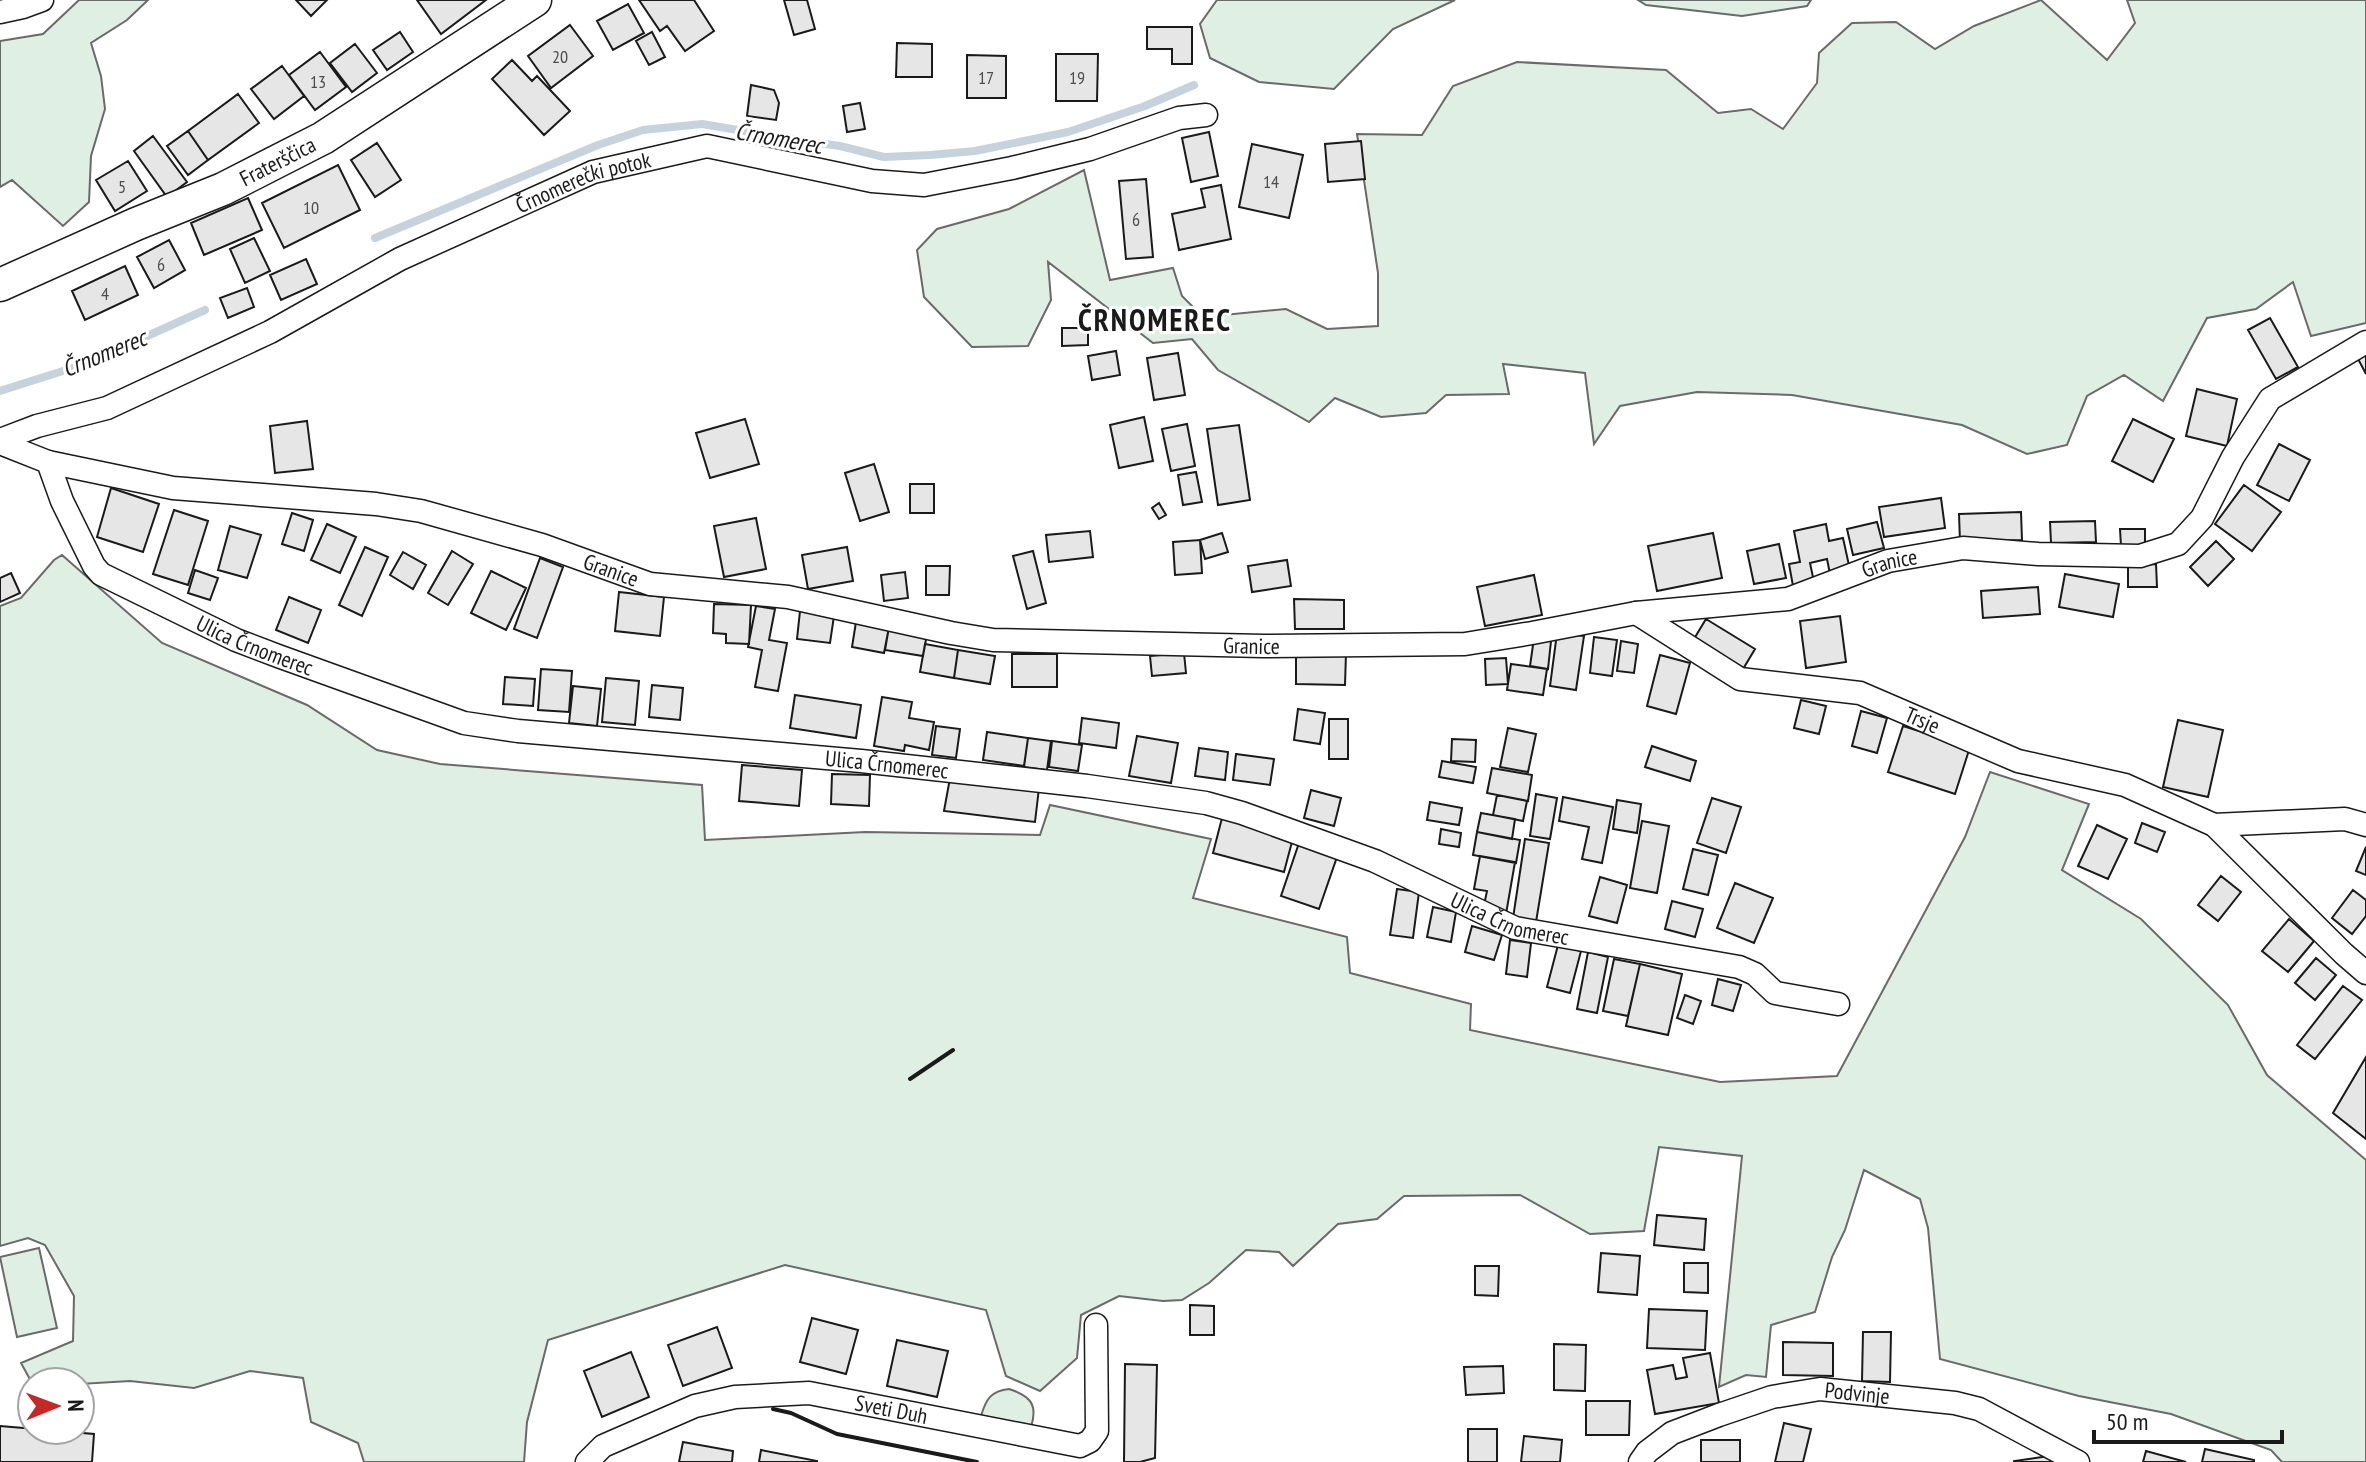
<svg xmlns="http://www.w3.org/2000/svg" width="2366" height="1462" viewBox="0 0 2366 1462" font-family="'PT Sans Narrow',sans-serif">
<rect width="100%" height="100%" fill="#fff"/>
<path fill="#e0efe3" stroke="#6a6a6a" stroke-width="2" d="M79,0h69l-21,20 -36,23 10,33 4,33 -14,47 -2,46 -26,24 -51,-46 -12,7v-146l43,-7z
M1217,0h238l-62,29 -59,60 -75,-7 -49,-24 -10,-34z
M1638,0h173l-4,6 -65,10 -96,-11z
M2041,0l66,60 28,-37 -8,-23h239v323l-55,13 -18,-54 -37,27 -49,9 -44,83 -39,-26 -37,21 -20,49 -40,9 -65,-29 -170,-30 -95,-3 -77,14 -26,38 -9,-71 -82,-9 6,30 -63,1 -20,18 -45,4 -46,-19 -26,24 -91,-52 -26,-31 -39,4 -105,-81 3,38 -23,46 -56,1 -48,-50 -7,-47 20,-21 72,-20 75,-39 26,110 63,-12 9,28 21,21 83,-8 41,20 51,-3v-53l-21,-139 65,1 31,-49 64,-24 149,8 52,43 33,-4 32,20 34,-46 2,-30 33,-30 44,-1 39,27 39,-23z
M62,555l100,88 145,62 70,45 63,14 262,21 3,55 160,-8 175,3 10,-30 161,34 -18,59 154,39 3,36 121,31 -1,26 250,52 117,-6 128,-239 25,-65 99,32 -27,66 79,49 87,86 39,70 99,85v302h-84l-11,-12 -100,-36 -92,-18 -139,-37 -12,-131 -8,-29 -56,-29 -19,60 -13,27 -17,55 -44,13 -5,52 -20,-2 -27,12 23,-231 -83,-9 -15,84 -54,3 -70,-39 -116,1 -27,23 -39,5 -45,42 -14,-14 -33,-2 -37,33 -27,17 -19,1 -44,-5 -38,19 -4,43 -37,33 -34,-15 -20,-66 -201,-45 -237,75 -21,82 -3,40h-160l-6,-19 -47,-21 -8,-44 -53,-7 -56,17 -64,-7 -50,3v-2l-48,1 -11,-20 52,-22 1,-45 -29,-51 -17,-7 -28,8v-640l21,-8 33,-38z
M39,1248l18,80 -40,9 -17,-80z
M1009,1389c22,7 29,16 22,38l-50,-11c5,-17 10,-25 28,-27z"/>
<g fill="none" stroke-linecap="round" stroke-linejoin="round">
<path stroke="#c6d2dc" stroke-width="8" d="M375,238l223,-93 45,-15 59,-6 102,17 36,5 44,11 46,-2 45,-4 93,-19 77,-26 49,-21
M0,391l85,-27 120,-54"/>
</g>
<path fill="#e6e6e6" stroke="#1a1a1a" stroke-width="2" d="M296,0h31l-16,16z
M417,0h69l-45,34z
M639,0h55l20,31 -29,20 -18,-25 -7,5z
M784,0h23l8,29 -21,6z
M628,4l16,29 -31,17 -16,-29z
M570,25l23,31 -42,32 -23,-32z
M1147,27h45v37h-20v-15h-25z
M400,32l13,20 -26,18 -14,-20z
M652,32l13,25 -16,8 -13,-24z
M897,43l35,1v33h-36z
M355,44l22,29 -25,19 -22,-29z
M320,52l26,35 -31,23 -26,-35z
M1056,54h42l-1,47h-41z
M967,55l39,1v42h-39z
M512,60l20,21 5,-5 33,35 -26,24 -52,-56z
M282,66l22,30 -30,23 -23,-30z
M751,85l23,5 5,13 -3,17 -29,-4z
M238,94l21,29 -51,37 -20,-29z
M860,103l5,26 -18,3 -4,-26z
M188,131l20,29 -20,15 -21,-29z
M1209,132l9,44 -27,6 -9,-44z
M153,136l34,46 -20,15 -33,-46z
M1361,141l4,38 -37,3 -3,-38z
M377,143l24,37 -26,17 -24,-37z
M1252,144l51,11 -14,63 -50,-11z
M128,161l19,30 -32,20 -19,-31z
M338,165l22,45 -76,38 -22,-45z
M1146,179l7,78 -27,2 -7,-78z
M1221,185l10,54 -52,11 -7,-36 33,-7 -4,-18z
M248,198l14,32 -58,25 -13,-32z
M254,238l16,33 -25,12 -15,-34z
M169,240l16,30 -31,18 -17,-31z
M306,259l11,25 -36,16 -11,-25z
M125,266l13,29 -53,25 -13,-29z
M247,288l7,19 -26,11 -8,-20z
M2270,318l28,49 -22,12 -28,-49z
M1062,328h26v17l-26,1z
M1116,351l4,24 -28,5 -4,-24z
M2366,352v22l-9,-17z
M1178,353l7,42 -31,5 -7,-42z
M2197,389l40,10 -10,47 -41,-10z
M1144,417l9,44 -34,7 -9,-43z
M745,419l14,45 -49,14 -14,-45z
M2133,419l41,20 -21,43 -41,-21z
M307,421l6,48 -38,4 -5,-47z
M1187,424l8,42 -24,5 -9,-42z
M1239,425l11,75 -32,5 -11,-76z
M2279,444l31,16 -21,41 -32,-16z
M874,464l15,48 -29,9 -15,-48z
M1196,472l6,30 -19,3 -5,-30z
M910,484h24v29h-24z
M2244,485l37,27 -29,39 -37,-27z
M111,488l48,16 -16,48 -46,-15z
M1941,498l4,30 -61,9 -5,-30z
M1159,503l7,12 -7,4 -7,-11z
M174,510l34,11 -20,64 -35,-11z
M2021,512l1,28 -62,2 -1,-28z
M292,513l21,7 -9,31 -22,-7z
M756,518l10,51 -42,8 -10,-51z
M2095,521l1,21 -45,1 -1,-21z
M1877,522l7,26 -31,7 -6,-26z
M327,524l29,13 -16,36 -29,-13z
M1826,524l3,17 14,-3 7,32 -20,4 -3,-15 -17,4 4,19 -21,4 -4,-22 11,-2 -6,-31z
M230,526l31,9 -14,43 -29,-8z
M2120,529h25v17h-24z
M1090,531l3,26 -44,5 -3,-27z
M1222,533l6,19 -23,7 -5,-19z
M1713,533l9,45 -65,13 -9,-45z
M1200,540l2,33 -27,2 -2,-33z
M2216,541l18,18 -26,27 -18,-19z
M1779,544l7,34 -32,6 -7,-33z
M365,547l23,10 -26,59 -23,-11z
M847,547l6,34 -45,8 -6,-34z
M452,551l21,13 -25,41 -20,-12z
M1033,551l13,52 -19,6 -14,-53z
M403,552l23,13 -13,24 -23,-14z
M540,558l23,9 -26,71 -23,-9z
M1287,560l4,26 -39,6 -4,-26z
M2156,564l1,23h-29v-22z
M926,566h24l-1,29h-23z
M195,570l23,8 -8,22 -22,-7z
M491,571l35,17 -20,42 -35,-17z
M905,572l3,26 -24,3 -3,-26z
M11,573l9,20 -20,9v-24z
M2065,574l54,10 -6,33 -54,-10z
M1534,575l8,40 -57,11 -8,-39z
M2038,587l2,27 -57,4 -2,-27z
M619,592l45,5 -4,39 -45,-5z
M289,597l32,13 -13,33 -32,-13z
M1294,599l50,1v29h-49z
M714,604l37,1 -2,39 -23,-1v-9l-13,-1z
M756,606l19,3 -6,31 18,3 -9,48 -23,-4 7,-37 -14,-3z
M800,611l34,5 -4,27 -33,-4z
M1840,616l6,46 -40,6 -6,-47z
M1706,619l49,30 -15,25 -49,-30z
M856,622l33,5 -5,26 -32,-6z
M889,627l38,7 -4,22 -38,-6z
M1557,633l27,3 -8,54 -26,-4z
M1594,637l23,3 -5,36 -22,-3z
M1534,638l17,3 -3,28 -18,-3z
M1621,641l17,3 -4,29 -17,-2z
M925,644l33,6 -4,28 -34,-6z
M958,650l37,6 -5,28 -36,-6z
M1296,652l50,1 -1,32 -49,-1z
M1184,653l2,20 -34,3 -2,-20z
M1012,654h45v33h-45z
M1660,655l30,8 -14,51 -29,-8z
M1506,658l2,26 -22,1 -1,-26z
M1511,664l36,5 -4,26 -36,-5z
M541,669l31,2 -3,41 -31,-2z
M505,677l30,2 -2,27 -30,-2z
M606,678l33,3 -4,44 -33,-3z
M652,685l31,3 -3,32 -31,-3z
M573,686l28,3 -4,37 -28,-3z
M795,695l66,10 -5,33 -66,-10z
M882,697l30,5 -3,16 25,4 -5,28 -24,-5 -1,6 -30,-5z
M1801,700l25,6 -7,28 -25,-6z
M1298,709l27,4 -5,31 -26,-4z
M1861,711l26,7 -10,35 -25,-7z
M1082,718l37,5 -3,25 -37,-5z
M1329,719h19v40h-19z
M2178,720l45,10 -15,67 -45,-10z
M936,726l24,3 -4,29 -24,-3z
M1903,726l67,21 -15,47 -67,-22z
M1508,728l28,6 -8,38 -28,-5z
M987,732l41,6 -4,28 -41,-6z
M1137,736l41,7 -7,40 -42,-7z
M1028,738l23,3 -4,29 -23,-3z
M1452,739l24,1 -1,22 -24,-1z
M1052,741l30,4 -4,26 -29,-4z
M1652,746l44,15 -6,20 -45,-14z
M1199,748l29,4 -3,28 -30,-4z
M1236,754l38,5 -4,26 -37,-5z
M1442,761l34,6 -3,16 -34,-6z
M742,765l60,5 -3,36 -60,-5z
M1492,768l40,7 -4,26 -41,-8z
M832,774l38,1 -1,31 -38,-2z
M950,778l89,10 -4,34 -91,-11z
M1311,790l30,8 -7,28 -30,-8z
M1536,794l21,4 -7,41 -20,-3z
M1497,795l30,6 -4,20 -30,-6z
M1563,797l50,10 -11,56 -20,-4 7,-32 -30,-6z
M1712,798l29,9 -15,46 -29,-10z
M1617,800l24,4 -4,29 -24,-4z
M1430,802l32,6 -3,17 -32,-5z
M1481,813l34,6 -3,20 -35,-7z
M1222,818l71,20 -9,34 -71,-19z
M1642,821l27,5 -12,67 -27,-5z
M2142,823l23,9 -8,20 -22,-9z
M2097,825l30,14 -19,40 -30,-13z
M1441,829l20,4 -2,14 -20,-3z
M1477,832l43,8 -4,23 -43,-8z
M1525,839l24,4 -13,79 -23,-4z
M1300,840l38,14 -19,55 -38,-13z
M2366,847v28l-10,-4z
M1693,849l25,6 -10,40 -25,-6z
M1480,856l35,6 -9,52 -23,-4 4,-19 -13,-2z
M2221,876l20,16 -23,29 -20,-16z
M1600,877l27,8 -10,38 -28,-7z
M1735,883l38,15 -19,45 -37,-15z
M1397,889l22,3 -6,46 -23,-3z
M2353,890l13,10v16l-14,18 -20,-16z
M1672,901l31,8 -8,28 -30,-8z
M1433,907l23,5 -5,30 -24,-5z
M2289,919l25,22 -26,31 -26,-21z
M1472,926l30,9 -8,25 -29,-8z
M1510,940l21,3 -4,34 -21,-3z
M1558,945l23,6 -11,42 -23,-6z
M1588,952l20,5 -11,56 -20,-4z
M2316,958l20,17 -21,25 -20,-17z
M1614,959l26,5 -12,52 -25,-5z
M1640,964l42,10 -14,61 -42,-9z
M1718,979l23,6 -8,26 -21,-6z
M2343,986l19,14 -47,59 -18,-14z
M1685,995l16,6 -8,23 -16,-6z
M2366,1057v82l-33,-26z
M1657,1215l49,4 -2,31 -50,-5z
M1601,1253l39,3 -3,39 -39,-3z
M1684,1263h24v30l-24,-1z
M1475,1266h24l-1,30 -23,-1z
M1190,1305l24,1v29h-24z
M1649,1309l58,2 -2,39 -58,-2z
M812,1318l46,12 -12,44 -46,-12z
M717,1327l15,41 -49,18 -15,-41z
M1863,1332h28l-1,50 -28,-1z
M897,1340l51,11 -11,46 -50,-11z
M1783,1342l50,1v33l-50,-1z
M1554,1344l32,1 -1,46 -31,-1z
M631,1352l18,45 -47,20 -18,-46z
M1710,1353l9,50 -64,11 -8,-44 26,-5 3,14 11,-2 -4,-19z
M1125,1364l32,1 -2,93 -15,4h-16z
M1503,1366l1,27 -38,2 -2,-28z
M1586,1401h44l-1,34h-43z
M1784,1423l27,6 -8,33h-28z
M0,1426l94,8 -2,28h-92z
M1468,1429h29v33h-29z
M1524,1436l38,4 -2,22h-39z
M1701,1440h39v22h-39z
M683,1442l50,9 -1,11h-53z
M2205,1449l49,11v2h-52z
M761,1450l56,11v1h-58z
M2146,1451l40,11h-43z
M2056,1455v7h-42v-1z"/>
<g fill="none" stroke-linecap="round" stroke-linejoin="round">
<g stroke="#1a1a1a" stroke-width="25">
<g id="street">
<path d="M0,12l23,-5 19,-7"/>
<path id="s1" d="M0,440l37,-14 70,-18 163,-76 130,-73 193,-87 114,-26 165,35 52,4 88,-17 78,-19 89,-31 27,-3"/>
<path id="s2" d="M0,443l48,19 14,39 32,65 7,8 135,66 42,16 186,67 54,8 343,30 226,25 119,17 36,10 133,48 140,67 224,39 16,7 20,19 63,11"/>
<path id="s3" d="M48,462l125,26 203,16 45,7 121,34 108,39 138,13 163,36 42,7 270,6 202,-2 67,-11 104,-20 152,-14 100,-38 75,-13 75,6 102,2 38,-12 24,-26 31,-61 37,-58 96,-57"/>
<path id="s4" d="M1636,613l104,66 120,14 158,68 107,24 89,40 131,-6 21,6"/>
<path d="M2214,825l130,129 22,19"/>
<path id="s5" d="M587,1462l16,-16 92,-40 40,-9 74,-4 271,53 10,-5 7,-10 -1,-106"/>
<path id="s6" d="M1640,1462l7,-10 25,-19 47,-18 53,-18 48,-8 135,14 24,6 99,53"/>
</g>
</g>
<g stroke="#1a1a1a" stroke-width="35">
<g id="secondary">
<path id="s7" d="M0,285l136,-61 87,-35 100,-51 212,-138"/>
</g>
</g>
<use href="#street" stroke="#fff" stroke-width="22"/>
<use href="#secondary" stroke="#fff" stroke-width="32"/>
<path stroke="#1a1a1a" stroke-width="4" d="M910,1079l43,-29
M773,1409l18,4 46,21 140,28"/>
</g>
<g text-anchor="middle" dominant-baseline="central" stroke-width="6" stroke-linejoin="round" paint-order="stroke">
<g font-size="18" fill="#4d4d4d">
<text x="560" y="56">20</text>
<text x="986" y="77">17</text>
<text x="1077" y="77">19</text>
<text x="318" y="81">13</text>
<text x="1271" y="181">14</text>
<text x="122" y="186">5</text>
<text x="311" y="207">10</text>
<text x="1136" y="219">6</text>
<text x="161" y="264">6</text>
<text x="105" y="293">4</text>
</g>
<g font-size="22" fill="#1a1a1a" stroke="#fff">
<text stroke="none"><textPath href="#s7" startOffset="304">Fraterščica</textPath></text>
<text stroke="none"><textPath href="#s1" startOffset="640">Črnomerečki potok</textPath></text>
<text stroke="none"><textPath href="#s3" startOffset="1872">Granice</textPath></text>
<text stroke="none"><textPath href="#s3" startOffset="576">Granice</textPath></text>
<text stroke="none"><textPath href="#s2" startOffset="346">Ulica Črnomerec</textPath></text>
<text stroke="none"><textPath href="#s3" startOffset="1224">Granice</textPath></text>
<text stroke="none"><textPath href="#s4" startOffset="312">Trsje</textPath></text>
<text stroke="none"><textPath href="#s2" startOffset="994">Ulica Črnomerec</textPath></text>
<text stroke="none"><textPath href="#s2" startOffset="1642">Ulica Črnomerec</textPath></text>
<text stroke="none"><textPath href="#s6" startOffset="236">Podvinje</textPath></text>
<text stroke="none"><textPath href="#s5" startOffset="322">Sveti Duh</textPath></text>
</g>
<g font-size="24" font-style="italic" fill="#1a1a1a" stroke="#fff">
<text transform="translate(779 138) rotate(10)">Črnomerec</text>
<text transform="translate(104 353) rotate(-22)">Črnomerec</text>
</g>
<g font-size="30" font-weight="bold" letter-spacing="2" fill="#1a1a1a" stroke="#fff">
<text x="1155" y="319">ČRNOMEREC</text>
</g>
</g>
<g transform="translate(56 1406) rotate(89)"><circle r="38" fill="#ffffff" stroke="#a3a3a3" stroke-width="2"/>
<path d="M0-6L14 30L0 20L-14 30Z" fill="#c62828"/>
<text y="-12" font-size="22" font-weight="bold" text-anchor="middle" fill="#1a1a1a">N</text>
</g>
<path d="M2094 1430v12h188v-12" fill="none" stroke="#1a1a1a" stroke-width="4"/>
<text x="2106" y="1430" font-size="24" fill="#1a1a1a" stroke="#ffffff" stroke-width="6" paint-order="stroke">50 m</text>
</svg>
